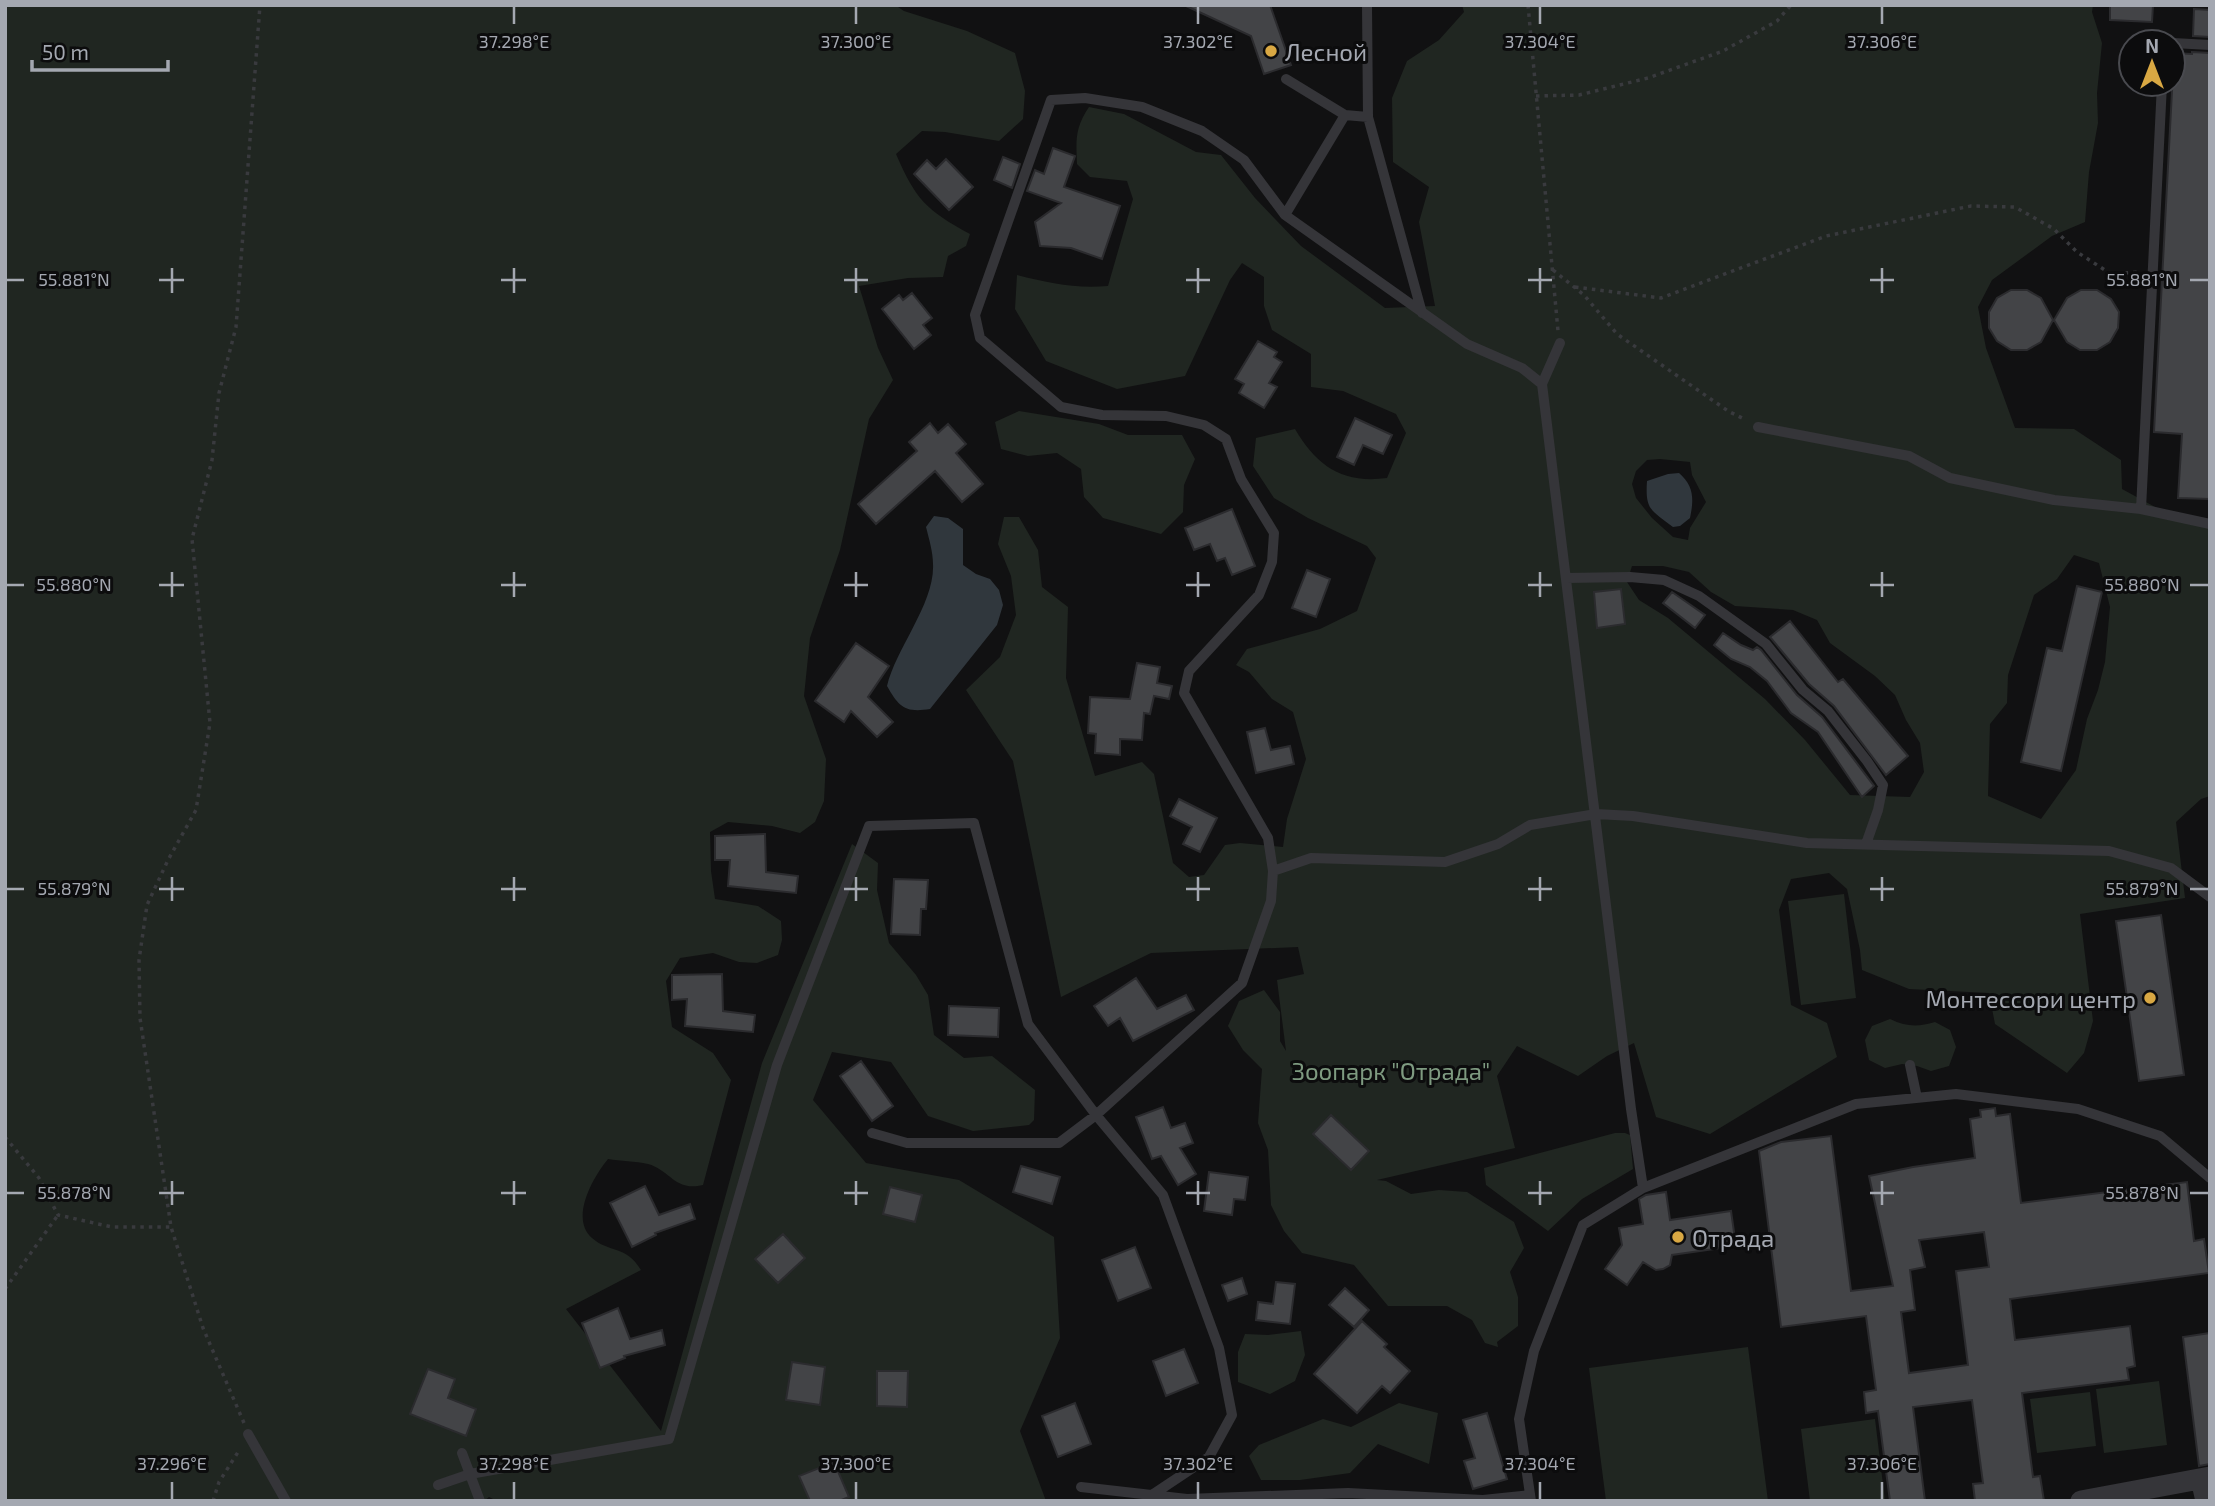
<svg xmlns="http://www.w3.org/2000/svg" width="2215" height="1506" viewBox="0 0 2215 1506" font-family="'Exo 2',sans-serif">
<rect width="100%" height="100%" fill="#111112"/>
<path fill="#202621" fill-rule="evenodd" d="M5,5h890l9,6 63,20 48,22 10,38 -2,28 -24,22 -54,-9 -23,-1 -26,23c20,46 30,56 74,80l-4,12 -18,10 -5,21 -35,1 -49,8 19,62 15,32 -24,39 -29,131 -30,88 -6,58 22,63 -2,42 -9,21 -15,11 -28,-7 -44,-4 -18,10 1,39 4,28 43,7 23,15 1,19 -4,15 -21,8 -18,-1 -26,-9 -33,5 -14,23 6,46 41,26 18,27 -28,105c-28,7 -33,-15 -55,-21 -13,-3 -27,-3 -40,-5 -14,17 -39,59 -16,79 17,15 34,7 49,32l-75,39 95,122 101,-368 90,-219 26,19 -1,27 12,53 27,32 12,20 6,40 30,23 28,-2 43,34 -1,30 -5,5 -56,6 -45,-15 -37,-54 -59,-10 -19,48 53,63 93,17 95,57 6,101 -40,93 26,70h-549l-8,-4 -5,4h-479z
M1462,5h631l-1,7 10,31 -5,50 1,30 -9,49 -4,50 -33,14 -60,44 -14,27 8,41 29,80 59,1 47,31 1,29 46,25 42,13v269l-9,3 -25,23 9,76 -105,16 13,107 -9,32 -17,20 -72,-49 -6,-31 -80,-4 -47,-19 -2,-20 -13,-61 -18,-16 -38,6 -12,31 12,95 36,18 10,34 -127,77 -54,-17 -22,-74 -27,13 -29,20 -61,-30 -20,30 18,72 -138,32 9,1 25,13 28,-4 28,2 47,30 10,26 -14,24 8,25v29l-21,16 1,5 -13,-4 -13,-23 -25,-14h-59l-34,-41 -52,-12 -18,-22 -13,-26 -3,-55 -10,-27 4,-54 -19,-19 -15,-24 11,-25 25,-11 16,22v29l6,10 -9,-71 27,-6 -6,-27 -147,6 -90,44 -48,-236 -47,-71 34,-33 16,-42 -5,-39 -13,-32 6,-27h15l19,33 4,37 26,20 -2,71 29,98 47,-14 12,12 19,89 16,14 15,-2 21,-30 15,-2 43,4 4,-28 19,-60 -13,-47 -21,-13 -23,-27 -13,-7 11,-16 73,-20 37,-18 19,-53 -9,-12 -59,-28 -34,-20 -21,-32 3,-28 39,-9c22,37 47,55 92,49l19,-45 -10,-19 -53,-23 -32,-4v-33l-39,-24 -8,-24v-29l-22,-14 -12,17 -45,96 -68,13 -71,-28 -31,-52 2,-34c31,8 59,14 91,11l25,-87 -6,-18 -37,-4 -13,-13c-1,-25 -2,-36 12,-57l35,7 72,38 25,3 34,43 46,48 84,62 50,-2 -16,-84 10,-35 -36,-25 -1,-64 15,-37 32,-21 25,-28zM1660,459l30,3 2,13 14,27 -16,26 -2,12 -15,-3 -21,-19 -16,-20 -4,-14 4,-13 11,-11zM2074,555l25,8 11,44 -5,55 -7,28 -11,29 -11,51 -35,49 -53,-23 2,-72 17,-21 1,-28 26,-80 23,-16zM1632,566h31l26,6 22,20 24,14 58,4 24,10 13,23 45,33 20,19 11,25 14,23 4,29 -14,25 -60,-2 -45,-55 -40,-41 -97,-81 -29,-18 -12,-18z
M1019,411l80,13 29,11h54l13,24 -11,26 -1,27 -22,22 -58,-16 -19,-21 -3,-28 -24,-16 -29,3 -27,-7 -6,-27z
M1844,894l12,104 -55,7 -13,-104z
M1890,1019c17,8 28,8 45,3l15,8 6,17 -7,19 -18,5 -14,-5 -15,-2 -17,4 -16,-8 -4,-20 7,-14z
M1615,1133h10l5,2 3,34 -51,30 -34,32 -62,-46 -2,-17z
M1301,1331l4,24 -10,26 -25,13 -32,-12v-30l7,-18 23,1z
M1748,1347l20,154h-162l-17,-133z
M2159,1381l8,64 -63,8 -8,-64z
M2090,1392l6,54 -59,7 -7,-54z
M1399,1403l39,10 -9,51 -51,-20 -28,29 -50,7h-39l-12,-24 10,-11 64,-26 28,8z
M1875,1419l10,82h-75l-9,-72z"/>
<path fill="#30373d" d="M1679,473c15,13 15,26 11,45l-10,8 -7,1c-22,-17 -28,-17 -26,-46l21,-7z
M934,516l14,2 15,11v36l13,9 14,5 9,11 4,15 -6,20 -67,84c-25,4 -31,-2 -43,-23 9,-38 48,-83 46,-122 0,-12 -4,-25 -7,-37z"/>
<path fill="#434447" stroke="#2b2b2e" stroke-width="2" fill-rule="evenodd" d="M1184,5h86l21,60 -27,9 -13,-38z
M2110,5h43l-1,17 -42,-2z
M2194,9l16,1v27l-17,-1z
M2192,52l18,1v446l-32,-1 4,-64 -28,-2 20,-379 18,1z
M1053,148l22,8 -11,31 56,19 -18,53 -31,-11 -31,-2 -5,-24 26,-19 -34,-12 8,-21 9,4z
M1003,157l17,7 -8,24 -18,-8z
M946,159l27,28 -24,23 -35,-36 13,-14 9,9z
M2011,290h16l14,8 12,22 -12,22 -14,8h-16l-14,-9 -8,-13v-16l8,-14z
M2081,290h16l14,9 8,13 -1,16 -8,14 -13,8h-17l-13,-8 -13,-22 13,-22z
M912,293l20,25 -9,7 8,10 -17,14 -32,-40 17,-14 4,5z
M1258,341l19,11 -3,5 8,5 -13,21 8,4 -13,21 -25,-15 5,-9 -9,-5z
M1355,418l37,17 -9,19 -20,-9 -9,20 -17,-8z
M930,423l8,10 10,-9 18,20 -10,9 27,31 -21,18 -27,-31 -59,53 -18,-20 59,-53 -8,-9z
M1232,509l23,57 -23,9 -7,-17 -8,3 -7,-17 -16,6 -9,-22z
M1307,570l23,9 -14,38 -24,-9z
M2077,586l25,6 -41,179 -40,-9 26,-114 15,3z
M1621,589l4,35 -28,4 -3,-36z
M1672,592l33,23 -10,13 -32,-25z
M1790,621l48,61 5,-3 65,77 -22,19 -52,-69 -25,-22 -39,-47z
M1723,633l18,12 12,5 4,-3 4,3 36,45 25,22 52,69 -12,11 -44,-65 -27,-19 -24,-32 -17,-14 -19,-8 -17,-14z
M856,643l33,23 -21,31 25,25 -16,15 -26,-26 -7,11 -29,-21z
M1137,663l23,4 -3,16 15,3 -3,13 -15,-3 -4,18 -6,-1 -2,27 -22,-1v16l-25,-2 1,-19 -8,-1 2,-36 40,2z
M1265,728l6,22 19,-4 4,18 -38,9 -9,-41z
M1179,799l38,19 -17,34 -17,-8 9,-17 -22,-11z
M765,834l1,38 32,4 -2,17 -68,-7 2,-26h-15v-24z
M894,879l34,1 -2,29h-5l-1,26 -29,-1z
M2161,915l23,160 -45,6 -23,-160z
M722,974l1,37 32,4 -2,17 -68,-6 2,-27 -15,1v-25z
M1136,978l21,31 29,-14 8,15 -61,31 -13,-23 -12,8 -14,-20z
M949,1006l50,2 -1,29 -50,-2z
M861,1061l32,45 -21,15 -32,-45z
M1163,1107l8,21 14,-5 8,20 -13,5 16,26 -18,11 -17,-29 -9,3 -16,-42z
M1995,1108l1,8 14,-2 11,89 166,-21 7,59 10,-2 5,34 -199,26 5,41 115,-14 5,40 -8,2 2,12 -107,13 11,84 7,-1 4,25h-69l-2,-17 10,-1 -11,-83 -59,7 12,94h-35l-12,-90 -12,2 -2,-21 12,-2 -10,-74 -85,11 -22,-176 22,-9 50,-6 20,155 42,-5 -24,-110 44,-9 62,-9 -5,-39 11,-2 -1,-7zM1984,1232l5,35 -33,4 12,94 -59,8 -8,-61 14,-2 -5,-40 15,-3 -6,-27z
M1331,1115l38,36 -18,19 -38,-36z
M1021,1166l39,11 -8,27 -39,-12z
M1209,1172l39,5 -3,23 -11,-1 -2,16 -28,-4z
M645,1186l14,29 31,-11 5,15 -40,14 1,2 -24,12 -22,-44z
M890,1187l32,8 -7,27 -32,-8z
M1666,1192l4,28 61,-9 5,35 -64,9 -2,10 -7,4 -7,1 -13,-8 -16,23 -22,-16 17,-24 -3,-17 24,-4 -4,-25 7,-4z
M783,1234l22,24 -27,25 -23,-24z
M1135,1247l16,41 -33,13 -16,-41z
M1242,1278l5,16 -19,7 -6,-16z
M1276,1282l19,2 -5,40 -34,-4 2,-18 15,2z
M1345,1288l24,22 -15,17 -25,-22z
M618,1308l12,31 32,-9 3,15 -41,11 1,2 -25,10 -18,-45z
M1362,1321l25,23 -3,3 26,24 -20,22 -8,-7 -25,27 -43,-39z
M2210,1333v131l-11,2 -16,-129z
M1184,1349l14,34 -32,13 -13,-35z
M792,1362l33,5 -5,38 -34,-5z
M428,1369l27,10 -7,19 28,11 -10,27 -56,-22z
M877,1371h31l-1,36 -30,-1z
M1075,1403l16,41 -33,13 -16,-41z
M1487,1413l20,66 -34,10 -9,-28 11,-3 -12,-38z
M834,1462l15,35 -10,4h-29l-11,-25z"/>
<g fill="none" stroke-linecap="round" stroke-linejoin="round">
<path stroke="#393a3e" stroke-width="3.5" stroke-dasharray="3.5 5" stroke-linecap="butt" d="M1528,5l30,326
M1536,96l43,-1 69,-17 75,-27 54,-30 14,-16
M1553,270l31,25 33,39 111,77 18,9
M1575,287l86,11 165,-62 145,-30 44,1 39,22 23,23 34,22 30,-2
M5,1137l34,41 19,37 54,12h58
M5,1289l53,-74
M244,1423l-41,-95 -32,-101 -31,-209 -1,-58 8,-55 21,-45 28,-50 14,-87 -18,-184 20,-79 7,-67 17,-66 24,-322
M213,1501l6,-19 21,-33"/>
<path stroke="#353539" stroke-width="10" d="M1367,5l1,112
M2173,43l37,2
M1345,115l23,2 54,196
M1285,215l60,-100 -59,-36
M1560,343l-18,41 89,725 12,79
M1758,427l151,29 41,22 104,22 87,9 69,15
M2141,509l21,-425
M1566,578l64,-1 34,3 35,16 67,48 37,46 25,21 39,50 16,24 -5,25 -12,34
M1273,871l38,-13 134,4 53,-18 32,-19 66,-11 37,2 174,27 302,8 62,17 39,29
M1910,1065l7,33
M872,1133l35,10h152l37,-28 146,-132 29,-82 2,-30 -5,-33 -84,-145 5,-22 70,-76 13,-33 2,-29 -33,-54 -15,-40 -22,-14 -38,-9 -64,-1 -41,-8 -81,-69 -5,-23 76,-215 34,-2 57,9 60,24 42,29 41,55 182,129 55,24 20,16
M248,1434l38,67
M462,1453l18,48
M438,1485l32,-11 199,-35 108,-374 92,-239 105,-3 54,201 68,91 67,80 56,153 13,67 -23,42 -57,38 -2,6
M1081,1487l106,12 161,-6 135,7 47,-5
M1531,1501l-12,-82 15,-68 49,-126 60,-37 213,-84 100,-10 122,15 82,27 50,42"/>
<path stroke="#353539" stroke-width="21" d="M2201,1479l5,22
M2081,1501l129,-24"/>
</g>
<path fill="none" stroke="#a4a8b1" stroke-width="2.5" d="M514,7v17M856,7v17M1198,7v17M1540,7v17M1882,7v17M172,268v25M514,268v25M856,268v25M1198,268v25M1540,268v25M1882,268v25M7,280h17M159,280h25M501,280h25M844,280h24M1186,280h24M1528,280h24M1870,280h24M2190,280h18M172,572v25M514,572v25M856,572v25M1198,572v25M1540,572v25M1882,572v25M7,585h17M159,585h25M501,585h25M844,585h24M1186,585h24M1528,585h24M1870,585h24M2190,585h18M172,877v24M514,877v24M856,877v24M1198,877v24M1540,877v24M1882,877v24M7,889h17M159,889h25M501,889h25M844,889h24M1186,889h24M1528,889h24M1870,889h24M2190,889h18M172,1181v24M514,1181v24M856,1181v24M1198,1181v24M1540,1181v24M1882,1181v24M7,1193h17M159,1193h25M501,1193h25M844,1193h24M1186,1193h24M1528,1193h24M1870,1193h24M2190,1193h18M172,1482v17M514,1482v17M856,1482v17M1198,1482v17M1540,1482v17M1882,1482v17"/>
<g fill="#d9a843" stroke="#0c0c0d" stroke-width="2.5">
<circle cx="1271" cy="51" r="7"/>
<circle cx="2150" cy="998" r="7"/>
<circle cx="1678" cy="1237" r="7"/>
</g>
<g text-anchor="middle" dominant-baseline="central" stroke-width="6" stroke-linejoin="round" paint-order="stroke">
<g font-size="24" fill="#a4a8b1" stroke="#0c0c0d" text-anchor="start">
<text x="1285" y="51">Лесной</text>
<text x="2136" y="998" text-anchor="end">Монтессори центр</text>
<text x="1692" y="1237">Отрада</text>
</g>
<g font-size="24" fill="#7e9a80" stroke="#0c0c0d">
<text x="1391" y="1070">Зоопарк "Отрада"</text>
</g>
</g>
<g font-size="18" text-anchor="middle" fill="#a4a8b1" stroke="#0c0c0d" stroke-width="6" stroke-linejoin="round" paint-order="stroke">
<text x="514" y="48">37.298°E</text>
<text x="856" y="48">37.300°E</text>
<text x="1198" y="48">37.302°E</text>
<text x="1540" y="48">37.304°E</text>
<text x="1882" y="48">37.306°E</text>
<text x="74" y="286">55.881°N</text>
<text x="2142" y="286">55.881°N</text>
<text x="74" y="591">55.880°N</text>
<text x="2142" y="591">55.880°N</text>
<text x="74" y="895">55.879°N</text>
<text x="2142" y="895">55.879°N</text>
<text x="74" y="1199">55.878°N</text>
<text x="2142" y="1199">55.878°N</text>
<text x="172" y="1470">37.296°E</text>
<text x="514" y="1470">37.298°E</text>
<text x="856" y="1470">37.300°E</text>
<text x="1198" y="1470">37.302°E</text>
<text x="1540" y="1470">37.304°E</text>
<text x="1882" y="1470">37.306°E</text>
</g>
<rect width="2215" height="1506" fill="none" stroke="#a4a8b1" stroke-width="14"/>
<g transform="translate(2152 63)"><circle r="33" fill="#0c0c0d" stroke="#494a4f" stroke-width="2"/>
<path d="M0-5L12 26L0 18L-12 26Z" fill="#d9a843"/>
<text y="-10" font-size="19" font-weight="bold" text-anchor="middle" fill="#a4a8b1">N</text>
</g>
<path d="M32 60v10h136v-10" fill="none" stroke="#a4a8b1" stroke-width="3.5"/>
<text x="42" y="60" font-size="21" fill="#a4a8b1" stroke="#0c0c0d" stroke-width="5" paint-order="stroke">50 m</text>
</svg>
